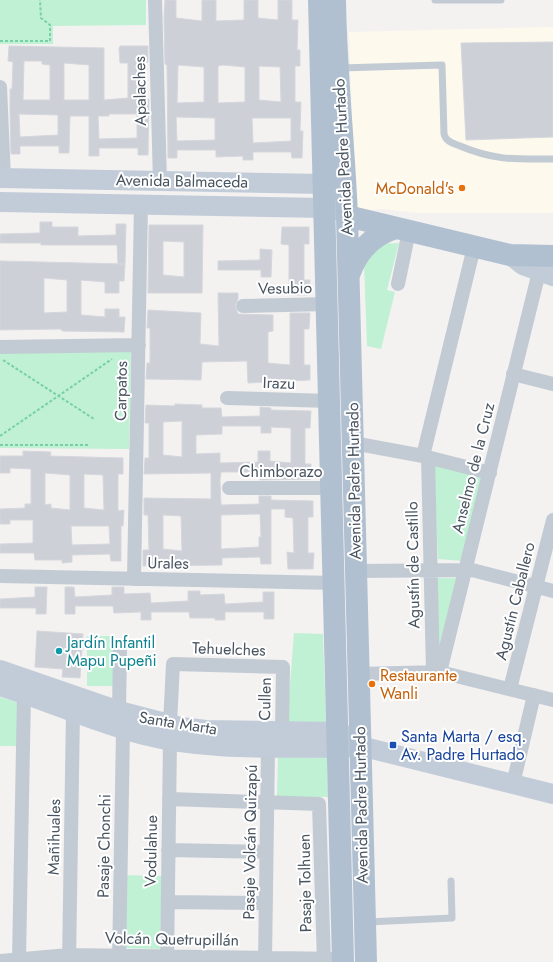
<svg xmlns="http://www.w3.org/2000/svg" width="553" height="962" viewBox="0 0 553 962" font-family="Jost,sans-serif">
<rect width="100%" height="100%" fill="#f4f1f1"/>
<path fill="#fdf9ec" d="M553,27v186h-136l-34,-4 -28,2 -6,-179z"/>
<path fill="#c0f1d4" d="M0,0h146v25l-93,1v18h-53z
M399,243l-12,47 8,2 -14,57 -14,-3 -3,-82 17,-20z
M0,350l131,1 -2,98 -129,-1z
M434,464l51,6 -22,91 -25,-2z
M437,578h21l-19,71z
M294,633l29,1 3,89h-39z
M87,636h28v50h-28z
M0,697l20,6v43h-20z
M278,757l49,1 1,39h-51z
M123,875l39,1 -2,73 -38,-1z"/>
<path fill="#cdd0d6" stroke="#d5d7dd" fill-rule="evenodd" d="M165,0h11v18l26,3v-21h14v21l28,-1v-20h14v18l20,2v-20h14v20h6l-1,30h3v16h-5v36h6l-1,29h3l-1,27h-10l-1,-6h-38v8h-10v-4l-27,1v-7h-39v8h-9l-1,-93 -2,-1 -1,-47zM178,65l26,2v35l-27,1zM223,65l22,2v35l-27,1v-37zM259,66l21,1 1,35 -22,-2zM176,117l39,1v22l-38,1zM252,118h39v23l-38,2z
M553,42v95l-87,3 -5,-97z
M9,46l95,2v52l24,-2v-35h-8l-1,-15 1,-2h28v16l-6,1v36h7l-1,56h-10v-7h-39v8h-10v-40h-19l-1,37h-10v-7h-39v8h-9l-1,-44v-21h2l1,-27 -5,-1zM24,61h18v3l8,1v35h-27zM64,63l25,2v35h-25zM19,114l39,1v20l-38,2zM109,114h28v24l-38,1 -1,-23h11z
M40,222h12v5h26v9l38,-1v-11h10l-1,40h-7l-1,-19h-76v-2h-41v-9l40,-1z
M149,225h54l-1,68h-54zM163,241l21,1v35l-21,-2z
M282,227h27v17h-5v36h6l-1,15h-20v-50l-8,-1z
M260,249l12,1 -1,27h-10v-7h-43v-9l42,-1z
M0,261l125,3 -1,17h-5v12h-14v-11l-24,-2v35l24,2v-8h14v8h6l-1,15 -62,-1 -1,-2 -61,1zM44,278l23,2v32l-23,1z
M218,293h20v6l-3,7 3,8 35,1v16l-5,1v31l22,2v-52h20l-1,16h-5v36h6v15l-62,3 -1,-22 -45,1 -1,18 -55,-1 1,-16h3v-35h-3l1,-18 53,3 -1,31 19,2z
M175,404l27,1v3h19l1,9 38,-1v-9l11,1v2l40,1 -1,17h-5v36h6v15l-51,1 -1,-8h-38l-1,8 1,25 38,-1v-8h12v4l42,1v16h-5v36h6l-1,16h-25l-1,-17 7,1 -1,-35 -8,-1v-8h-14v55h-10l-1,-7 -38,1v7l-79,1v-16h6l-1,-35h-4v-17l67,1v-26l-67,1 1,-16h4v-35h-4l1,-18 29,1zM182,421v36l-19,-2v-33zM222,426h39v7h10v-6l20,1v35l-21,-2v-10h-12v11l-38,1v-10l-24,1v-19l26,-1zM260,514l1,23h-2v10l-38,2v-34zM163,515l18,1 1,35 -19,-2z
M23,451l28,1 -1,4 73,2v16h-5v37l6,-1 -1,16h-2v35h-10l-1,-7 -38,1v7l-10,1v-3h-27l-1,-7h-34v-9l33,-1v-23h-23v4h-10v-15l25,-1v-4h6v-35l-21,-1v5h-10v-17h23zM45,473l25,2v35l-19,-2v-4l-6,1zM84,474l19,1 1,35 -20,-2zM71,526h38l1,18 -38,1z
M35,587h12l-1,27h-10v-6h-36v-9l35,-2z
M65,587h9l1,10 37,-2v-8h12v7l26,-1 1,10 37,-2v-10h12v4l24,-1 1,10 38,-2v-10h11v27h-10v-7h-39v8h-10v-2h-25l-1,-6h-38v8h-10v-8l-27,1 -1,-7h-38v8h-10z
M37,631l46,3 -3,44 -18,-1 1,-8 -28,-2z"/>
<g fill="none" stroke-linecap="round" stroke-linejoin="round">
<path stroke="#77d0a7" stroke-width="2" stroke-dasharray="3 2" stroke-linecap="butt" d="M0,41h50v-16l-9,-7 -1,-18
M3,360l91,59
M0,436l112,-77
M0,445h90"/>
<path stroke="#c2cbd3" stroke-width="7" d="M435,0h66
M340,68l102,-3 2,69c2,8 9,9 16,12 36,15 56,13 93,13
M368,922l84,-4 -1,-37"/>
<path stroke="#c2cbd3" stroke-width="14" d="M155,0l5,181
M0,87l4,91
M398,284l11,-53
M243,306l85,-2
M0,347l139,-2
M513,374l40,10
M227,398l103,3
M353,443l70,13 67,17
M423,456l51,-209
M428,457l5,215
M229,488h103
M356,571l116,-1 81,21
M0,576l335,7
M134,579l7,-374
M440,672l99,-400
M358,674l82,-2 113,28
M510,689l43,-169
M119,711l1,-62
M170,724l3,-60 110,3 -1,64
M513,784l21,-89
M169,799l150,5 5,158
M168,850l98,2
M168,902l98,1
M19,959l5,-265
M0,961l69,-6 274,4
M69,962l4,-250
M119,962l4,-232
M167,962l3,-221
M265,962l3,-215"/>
<path stroke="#c2ccd8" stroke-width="20" d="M0,178l324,6 12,10
M0,202l325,6 16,3
M510,255l13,10 30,11
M0,670l119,41 62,16 25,3 133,2 13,6
M0,686c49,15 95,37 144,49 63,16 131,12 195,13l21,-2 193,48"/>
<path stroke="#b1c0d0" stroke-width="22" d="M319,0l24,962
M335,0c1,72 9,144 12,216l19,746
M347,216l163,39 43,1
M349,275c8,-23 23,-40 47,-47"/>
</g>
<g fill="#e8710a" stroke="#fff" stroke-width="1.5">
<circle cx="462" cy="188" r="4"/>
<circle cx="372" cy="684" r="4"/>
</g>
<circle fill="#0f9aa8" stroke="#fff" stroke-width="1.5" cx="59" cy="651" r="4"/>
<rect fill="#1a4fb4" stroke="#fff" stroke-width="1.5" x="389" y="741" width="8" height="8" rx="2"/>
<g text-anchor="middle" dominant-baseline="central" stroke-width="4" stroke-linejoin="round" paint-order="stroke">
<g font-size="16" fill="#485460" stroke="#fff">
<text transform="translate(140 91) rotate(-91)">Apalaches</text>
<text transform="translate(343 157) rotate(-93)">Avenida Padre Hurtado</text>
<text transform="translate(182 181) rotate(1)">Avenida Balmaceda</text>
<text transform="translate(285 288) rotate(-1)">Vesubio</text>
<text transform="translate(279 383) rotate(2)">Irazu</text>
<text transform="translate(121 391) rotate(-89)">Carpatos</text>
<text transform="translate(473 468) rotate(-76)">Anselmo de la Cruz</text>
<text x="281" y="471">Chimborazo</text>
<text transform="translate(354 481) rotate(-91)">Avenida Padre Hurtado</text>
<text transform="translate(168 563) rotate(1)">Urales</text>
<text transform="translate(413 565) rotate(-91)">Agustín de Castillo</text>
<text transform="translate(515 601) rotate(-76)">Agustín Caballero</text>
<text transform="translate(229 649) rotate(2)">Tehuelches</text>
<text transform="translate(265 699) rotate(-89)">Cullen</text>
<text transform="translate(178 723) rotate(9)">Santa Marta</text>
<text transform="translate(361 805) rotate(-91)">Avenida Padre Hurtado</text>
<text transform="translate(54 837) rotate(-89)">Mañihuales</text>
<text transform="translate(250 842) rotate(-89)">Pasaje Volcán Quizapú</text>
<text transform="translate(104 846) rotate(-89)">Pasaje Chonchi</text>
<text transform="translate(151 851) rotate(-89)">Vodulahue</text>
<text transform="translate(305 883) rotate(-91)">Pasaje Tolhuen</text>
<text transform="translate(172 939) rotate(1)">Volcán Quetrupillán</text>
</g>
<g font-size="16" fill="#c56008" stroke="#fff" text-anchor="end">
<text x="454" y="188">McDonald's</text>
<text x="380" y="675" text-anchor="start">Restaurante<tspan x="380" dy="18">Wanli</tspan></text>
</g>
<g font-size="16" fill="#0d838f" stroke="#fff" text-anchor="start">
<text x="67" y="642">Jardín Infantil<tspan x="67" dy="18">Mapu Pupeñi</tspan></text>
</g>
<g font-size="16" fill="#164399" stroke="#fff" text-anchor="start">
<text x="401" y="736">Santa Marta / esq.<tspan x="401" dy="18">Av. Padre Hurtado</tspan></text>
</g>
</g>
</svg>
